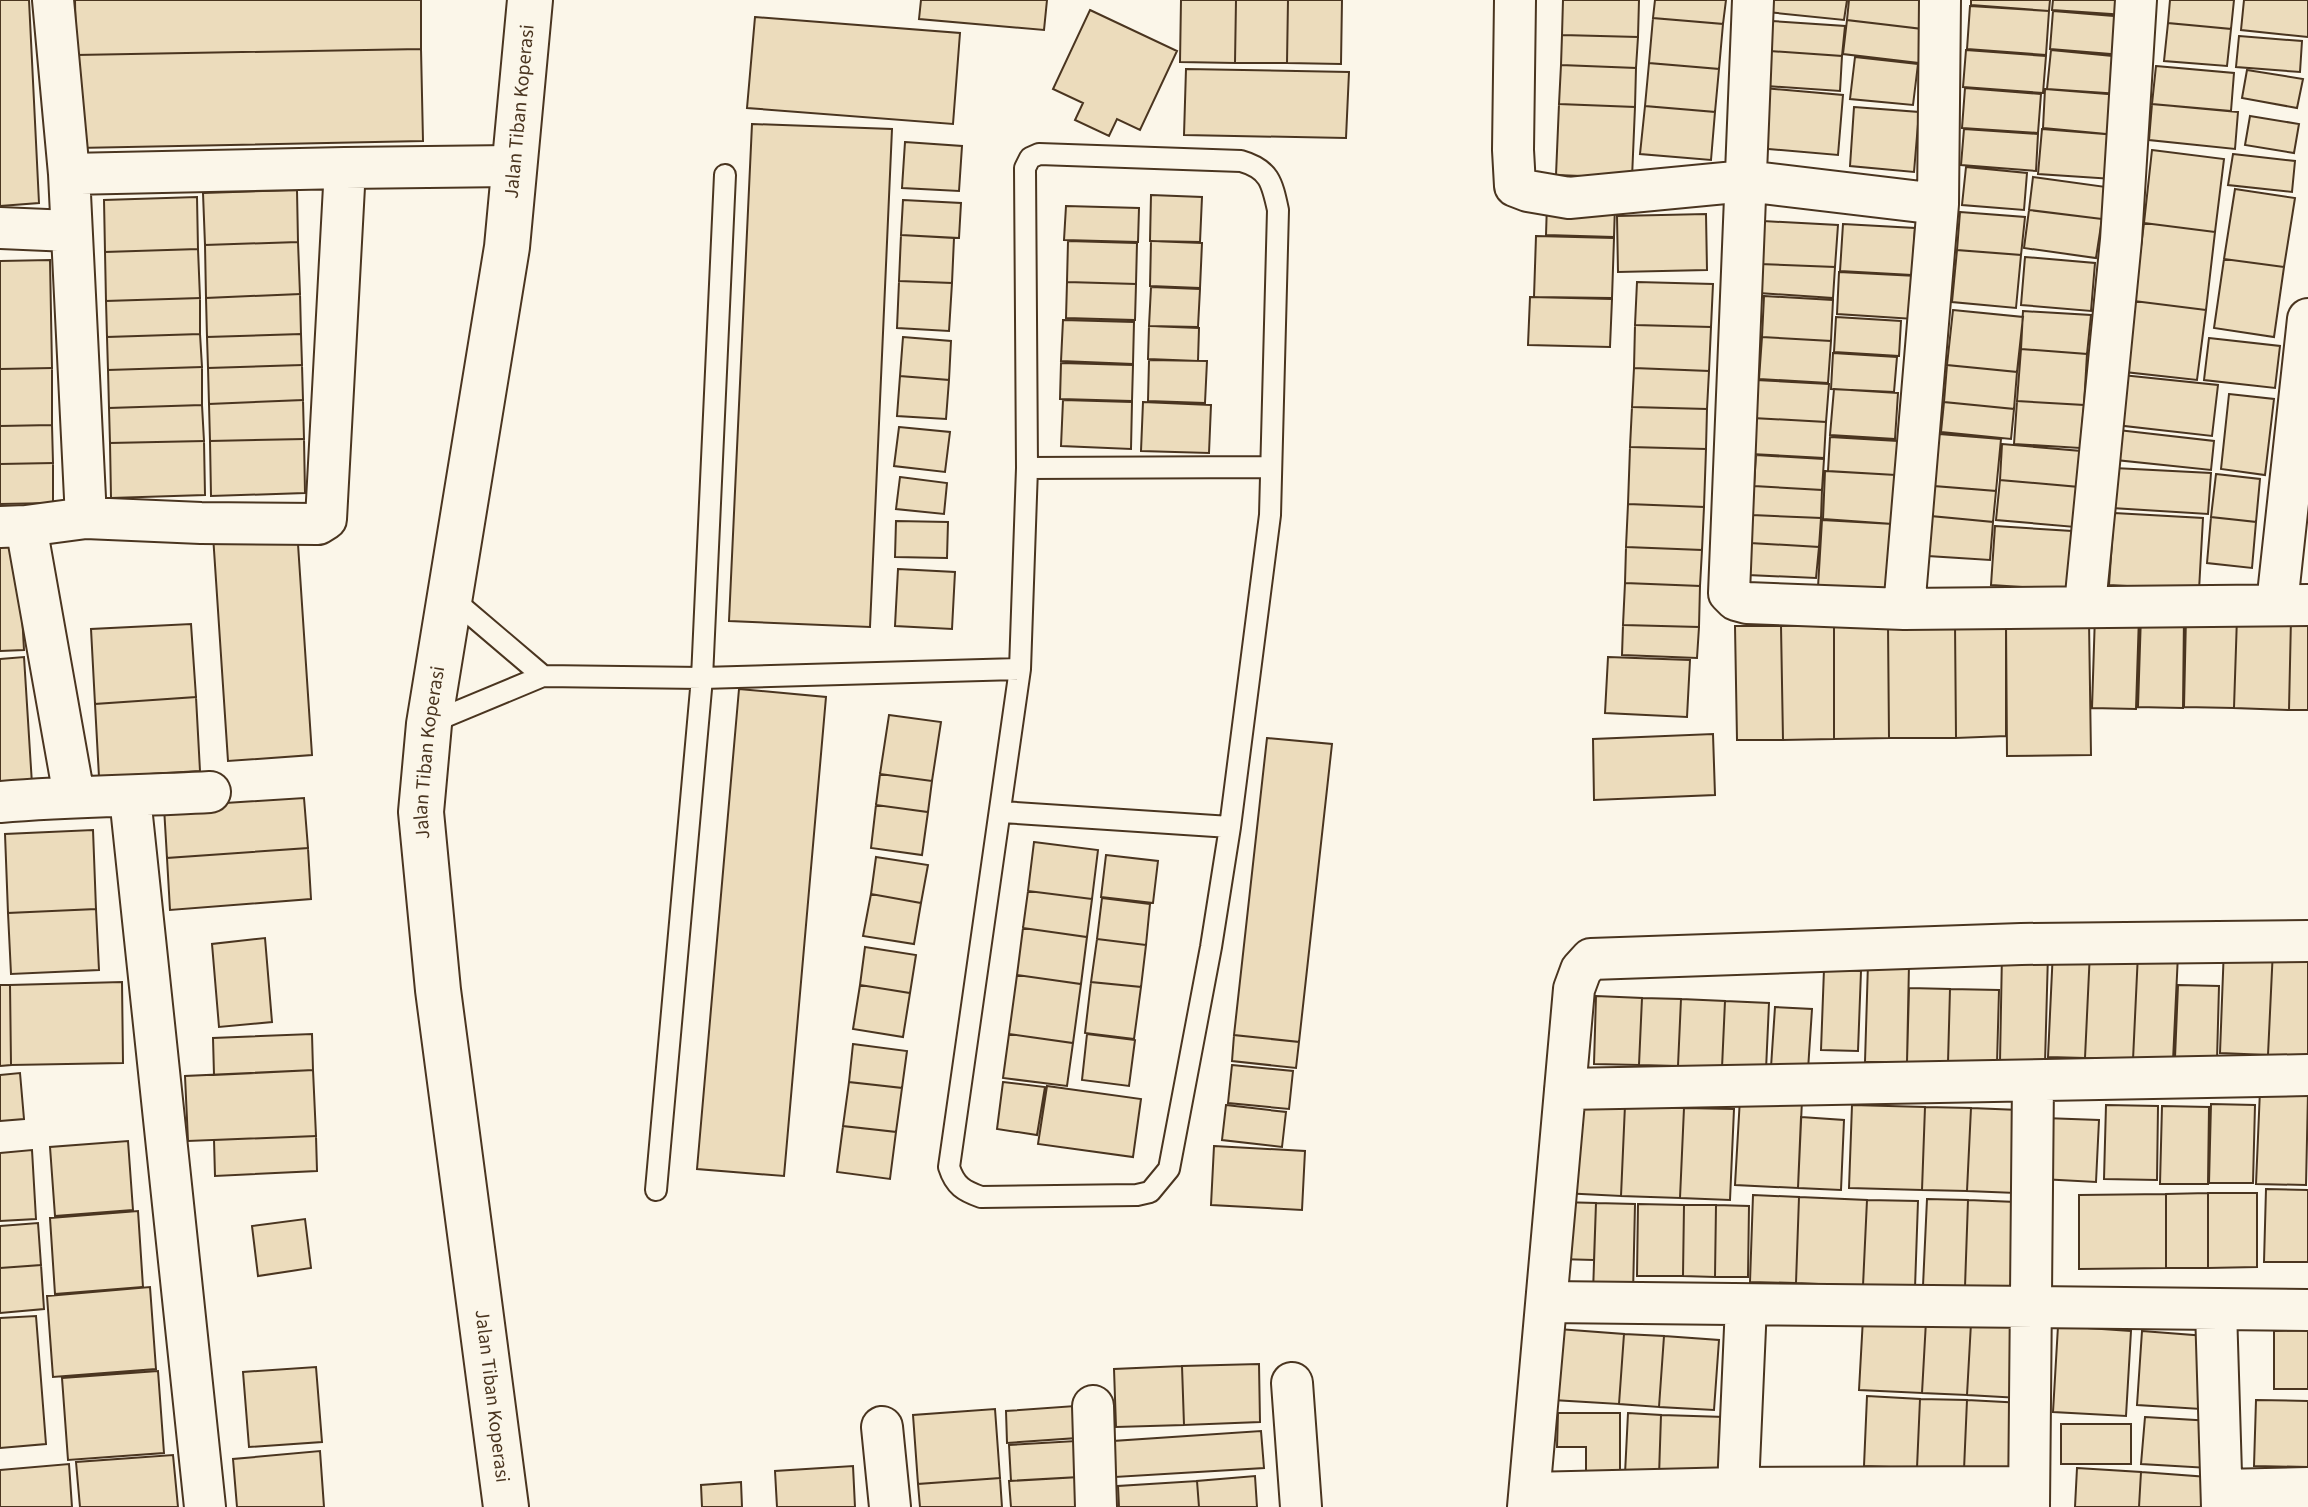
<svg xmlns="http://www.w3.org/2000/svg" width="2308" height="1507" viewBox="0 0 2308 1507" font-family="'Source Sans 3',sans-serif">
<rect width="100%" height="100%" fill="#fbf6e9"/>
<path fill="#ecdcbc" stroke="#4a3520" stroke-width="2" d="M0,0h29l10,203 -39,3z
M75,0h346v49l-345,6z
M921,0h126l-3,30 -125,-11z
M1181,0h55l-1,63 -55,-1z
M1236,0h52l-1,63h-52z
M1288,0h54l-1,64 -54,-1z
M1563,0h76l-1,37 -76,-2z
M1655,0h71l-3,24 -70,-6z
M1769,0h78l-3,20 -77,-8z
M1849,0h77l-4,29 -75,-9z
M1971,0h79l-1,11 -78,-6z
M2053,0h75l-2,15 -74,-5z
M2170,0h64l-3,29 -63,-6z
M2244,0h64v37l-67,-7z
M1970,6l79,5 -3,44 -79,-6z
M1090,10l87,41 -37,79 -23,-11 -8,17 -34,-16 8,-17 -30,-14z
M2053,11l73,6 -3,38 -73,-6z
M755,17l205,16 -7,91 -206,-16z
M1653,18l70,6 -4,45 -70,-6z
M1847,20l75,9 -3,34 -76,-9z
M1772,21l73,5 -3,30 -72,-5z
M2168,23l63,6 -4,37 -63,-5z
M1562,35l76,2 -2,31 -75,-3z
M2239,36l63,5 -2,31 -64,-5z
M421,49l2,92 -346,7 -1,-93z
M1966,50l80,6 -3,37 -80,-6z
M2051,50l72,7 -3,37 -73,-5z
M1770,51l72,5 -2,35 -73,-5z
M1855,57l63,7 -5,41 -63,-6z
M1649,63l70,6 -4,43 -70,-6z
M1561,65l75,3 -1,39 -76,-3z
M2156,66l78,7 -3,38 -79,-7z
M1186,69l163,3 -3,66 -162,-3z
M2247,70l56,9 -6,29 -55,-10z
M1763,88l80,7 -5,60 -81,-7z
M1965,88l76,6 -3,39 -76,-5z
M2045,89l75,6 -3,40 -74,-7z
M1559,104l76,3 -3,71 -76,-3z
M2152,104l86,8 -3,37 -86,-9z
M1645,106l70,6 -4,48 -71,-6z
M1854,107l65,5 -5,60 -64,-6z
M2250,116l49,8 -5,29 -49,-8z
M752,124l140,5 -22,498 -141,-6z
M1964,129l74,5 -2,37 -75,-6z
M2042,129l75,6 -4,44 -75,-5z
M905,142l57,4 -3,45 -57,-3z
M2152,150l72,9 -9,73 -71,-9z
M2233,154l62,7 -3,31 -64,-7z
M1966,167l61,6 -3,37 -62,-5z
M2033,177l73,10 -4,32 -73,-9z
M2235,189l60,9 -11,69 -60,-8z
M297,190l1,52 -93,3 -2,-52z
M1151,195l51,2 -2,45 -50,-1z
M197,197l1,52 -93,3 -1,-52z
M903,200l58,3 -2,35 -58,-3z
M1547,203l68,2 -1,32 -68,-2z
M1066,206l73,2 -1,34 -74,-2z
M2029,210l73,9 -6,39 -72,-10z
M1960,212l65,5 -4,38 -64,-5z
M1706,214l1,56 -89,2 -1,-56z
M1763,221l75,4 -3,42 -75,-3z
M2144,223l71,9 -9,78 -72,-9z
M1843,224l72,4 -3,47 -72,-4z
M901,235l53,3 -2,45 -53,-2z
M1536,236l78,2 -2,60 -78,-1z
M1068,241l69,2 -1,41 -69,-2z
M1151,241l51,2 -2,45 -50,-2z
M298,242l2,52 -94,4 -1,-53z
M198,249l2,49 -94,3 -1,-49z
M1957,250l64,5 -5,53 -64,-6z
M2025,257l70,6 -4,48 -70,-6z
M2224,259l60,8 -10,70 -60,-9z
M50,260l2,108 -52,1v-108z
M1760,264l75,3 -2,31 -74,-5z
M1839,272l78,4 -3,43 -77,-5z
M899,281l53,2 -3,48 -52,-3z
M1067,282l69,2 -1,36 -69,-2z
M1637,282l76,2 -2,43 -76,-2z
M1151,287l49,2 -2,38 -49,-1z
M300,294l1,40 -94,3 -1,-39z
M1764,296l69,4 -2,41 -69,-4z
M1530,297l82,2 -2,48 -82,-2z
M200,298v36l-93,3 -1,-36z
M2134,301l72,9 -9,70 -72,-8z
M1953,310l70,7 -6,55 -70,-7z
M2023,311l68,4 -4,39 -66,-5z
M1836,317l65,4 -2,35 -65,-4z
M1063,320l71,2 -1,42 -72,-3z
M1635,325l76,2 -2,44 -75,-3z
M1149,326l50,2 -1,33 -50,-2z
M200,334l2,33 -94,3 -1,-33z
M301,334l1,31 -94,3 -1,-31z
M903,337l48,4 -2,39 -49,-4z
M1762,337l69,4 -3,42 -69,-4z
M2209,338l71,8 -5,42 -71,-8z
M2021,349l66,5 -3,51 -67,-4z
M1833,353l64,4 -3,35 -63,-3z
M1149,360l58,1 -2,42 -57,-2z
M1061,363l72,2 -1,36 -72,-2z
M302,365l1,35 -94,4 -1,-36z
M1947,365l70,7 -3,37 -70,-7z
M202,367v38l-93,3 -1,-38z
M52,368v57l-52,1v-57z
M1634,368l75,3 -2,38 -75,-2z
M2122,375l96,10 -6,51 -96,-11z
M900,376l49,4 -3,39 -49,-3z
M1756,380l73,4 -3,38 -73,-4z
M1834,389l64,4 -3,46 -65,-4z
M2229,394l45,5 -9,76 -44,-6z
M303,400l1,39 -94,2 -1,-37z
M1063,400l69,2 -1,47 -70,-3z
M2017,401l67,4 -4,43 -66,-4z
M1143,402l68,3 -2,48 -68,-2z
M1944,402l70,7 -3,30 -70,-7z
M202,405l2,36 -94,2 -1,-35z
M1632,407l75,2 -1,40 -76,-2z
M1753,418l73,4 -2,36 -73,-4z
M52,425l1,38 -53,1v-38z
M899,427l51,5 -5,40 -51,-6z
M2118,430l96,11 -3,29 -95,-10z
M1939,434l62,5 -5,52 -62,-5z
M1830,437l68,4 -2,34 -68,-4z
M304,439l1,54 -94,3 -1,-55z
M204,441l1,54 -94,3 -1,-55z
M2002,444l79,7 -2,36 -79,-7z
M1630,447l76,2 -2,58 -76,-3z
M1756,455l68,4 -2,31 -68,-4z
M53,463v40l-53,1v-40z
M2114,468l97,5 -3,41 -96,-6z
M1825,471l71,4 -3,49 -70,-5z
M2216,474l44,5 -4,43 -45,-5z
M900,477l47,6 -3,31 -48,-5z
M2000,480l79,7 -4,40 -79,-7z
M1754,486l68,4 -1,28 -69,-3z
M1934,486l62,5 -3,31 -62,-6z
M1628,504l76,3 -2,43 -76,-3z
M2114,513l89,5 -4,72 -90,-5z
M1752,515l69,3 -2,29 -69,-4z
M1931,516l62,6 -3,38 -62,-4z
M2211,517l45,5 -4,46 -45,-5z
M1822,520l71,4 -5,66 -70,-3z
M896,521l52,1 -1,36 -52,-1z
M1995,526l77,5 -3,59 -78,-5z
M297,529l15,226 -84,6 -15,-226z
M18,540l6,110 -24,1v-109z
M1750,543l69,4 -3,31 -68,-3z
M1626,547l76,3 -2,36 -75,-3z
M898,569l57,3 -3,57 -57,-3z
M1625,583l75,3 -1,41 -76,-2z
M2095,615l44,1 -3,93 -44,-1z
M2141,615l43,1 -1,92 -45,-1z
M2186,616l51,1 -3,91 -50,-1z
M2237,617l54,1 -2,92 -55,-2z
M2291,618l17,1v91h-19z
M2089,621l2,134 -84,1 -1,-134z
M2006,622v114l-50,2 -1,-115z
M1955,623l1,115h-67l-1,-114z
M191,624l5,73 -101,7 -4,-75z
M1888,624l1,114 -55,1v-114z
M1623,625l76,2 -2,31 -75,-3z
M1834,625v114l-51,1 -2,-114z
M1735,626h46l2,114h-46z
M24,657l8,127 -32,2v-127z
M1608,657l82,3 -3,57 -82,-4z
M739,689l87,8 -42,479 -87,-7z
M196,697l4,74 -101,6 -4,-73z
M889,715l52,7 -9,59 -52,-7z
M1713,734l2,61 -121,5 -1,-61z
M1267,738l65,6 -33,298 -65,-7z
M880,774l52,7 -4,31 -52,-7z
M304,798l4,50 -141,10 -3,-51z
M876,805l52,7 -6,43 -51,-7z
M93,830l3,79 -88,4 -3,-79z
M1034,842l64,8 -6,49 -64,-8z
M308,848l3,51 -141,11 -3,-52z
M1106,855l52,6 -5,42 -52,-6z
M876,857l52,8 -7,38 -50,-9z
M1028,891l64,8 -5,38 -64,-9z
M871,894l50,9 -7,41 -51,-8z
M1102,898l48,6 -4,41 -49,-6z
M96,909l3,61 -88,4 -3,-61z
M1023,928l64,9 -6,47 -64,-9z
M265,938l7,84 -53,5 -7,-83z
M1097,939l49,6 -5,42 -50,-5z
M865,947l51,8 -6,38 -50,-8z
M2224,947l49,2 -5,106 -48,-2z
M2273,949l35,2v106l-40,-2z
M2053,950l37,1 -5,107 -37,-1z
M2090,951l48,2 -5,107 -48,-2z
M2002,953l46,1 -3,109 -45,-1z
M2138,953l40,1 -5,107 -40,-1z
M1868,963l41,1 -2,98h-42z
M1824,969l37,2 -3,80 -37,-1z
M1017,975l64,9 -8,59 -64,-9z
M122,982l1,81 -112,2 -1,-80z
M1091,982l50,5 -7,52 -49,-6z
M0,985h10l1,80 -11,1z
M860,985l50,8 -7,44 -50,-8z
M2178,985l41,1 -2,74 -42,-2z
M1909,988l41,1 -2,74 -41,-1z
M1950,989l49,1 -2,74 -49,-1z
M1596,996l46,2 -3,67 -45,-1z
M1642,998l39,1 -3,67 -39,-1z
M1681,999l44,2 -3,67 -44,-2z
M1725,1001l44,2 -3,67 -44,-2z
M1775,1007l37,2 -4,61 -37,-3z
M312,1034l1,36 -99,5 -1,-37z
M1009,1034l64,9 -6,43 -64,-8z
M1087,1034l48,6 -6,46 -47,-6z
M1234,1035l65,7 -3,26 -64,-7z
M853,1044l54,7 -5,37 -53,-6z
M1232,1065l61,6 -4,38 -61,-6z
M313,1070l3,66 -128,5 -3,-65z
M20,1073l4,46 -24,2v-46z
M849,1082l53,6 -6,44 -53,-6z
M1003,1082l42,5 -8,48 -40,-6z
M1047,1086l94,13 -8,58 -95,-13z
M2260,1090l48,3 -2,92 -50,-1z
M1740,1098l62,2 -4,88 -63,-3z
M1566,1103l59,2 -4,91 -59,-3z
M2211,1104l44,1 -2,78h-44z
M1226,1105l60,7 -4,35 -60,-7z
M1625,1105l59,3 -4,90 -59,-2z
M1852,1105l73,2 -3,83 -73,-2z
M2106,1105l52,1 -1,74 -53,-1z
M2162,1106l47,1 -1,77h-48z
M1925,1107l46,1 -4,83 -45,-1z
M1684,1108l50,1 -4,91 -50,-2z
M1971,1108l48,2 -3,83 -49,-2z
M1801,1117l43,3 -3,70 -43,-2z
M2044,1118l55,2 -3,62 -55,-3z
M843,1126l53,6 -6,47 -53,-7z
M316,1136l1,35 -102,5 -1,-36z
M128,1141l5,69 -78,6 -5,-69z
M1214,1146l91,5 -3,59 -91,-5z
M32,1150l4,69 -36,2v-68z
M2266,1189l42,1v72h-44z
M2208,1193v75h-42v-74z
M2208,1193h49v74l-49,1z
M2166,1194v74l-87,1v-74z
M1753,1195l46,2 -3,86 -46,-1z
M1799,1197l68,3 -4,86 -67,-3z
M1927,1199l41,1 -3,87 -42,-1z
M1867,1200l51,1 -3,87 -52,-2z
M1968,1200l48,2 -5,87 -46,-2z
M1560,1202l36,1 -2,57 -36,-1z
M1596,1203l39,1 -2,90 -40,-1z
M1638,1204l46,1 -1,71h-46z
M1684,1205h32l-1,72 -32,-1z
M1716,1205l33,1 -1,71h-33z
M138,1211l5,76 -88,7 -5,-76z
M305,1219l6,49 -53,8 -6,-50z
M38,1223l3,42 -41,3v-42z
M41,1265l3,44 -44,4v-45z
M150,1287l6,82 -103,8 -6,-81z
M36,1316l10,128 -46,4v-130z
M1863,1318l63,3 -4,72 -63,-3z
M1926,1321l45,2 -4,72 -45,-2z
M1971,1323l53,3 -4,72 -53,-3z
M2058,1326l73,5 -5,85 -73,-4z
M1558,1329l66,5 -5,70 -66,-4z
M2308,1330v59h-34v-58z
M2142,1331l64,5 -5,73 -64,-4z
M1624,1334l40,2 -5,71 -40,-3z
M1664,1336l55,4 -5,70 -55,-3z
M1259,1364l1,58 -76,3 -2,-59z
M1182,1366l2,59 -68,2 -2,-58z
M316,1367l6,75 -73,5 -6,-75z
M158,1371l6,82 -96,7 -6,-82z
M1867,1396l53,3 -3,69 -53,-2z
M1920,1399l47,1 -3,70 -47,-2z
M1967,1400l56,3 -4,70 -55,-3z
M2256,1400l52,1v66l-54,-1z
M1075,1406l2,32 -70,5 -1,-32z
M995,1409l5,69 -82,6 -5,-69z
M1558,1413h62v61l-34,1v-28h-29z
M1628,1413l33,2 -2,61 -34,-2z
M1661,1415l64,2 -3,61 -63,-2z
M2145,1417l67,4 -3,47 -68,-4z
M2061,1424h70v40h-70z
M1261,1431l3,37 -149,9 -2,-36z
M1076,1441l3,36 -68,4 -2,-36z
M320,1451l4,56h-87l-4,-48z
M173,1455l5,52h-98l-4,-45z
M69,1464l3,43h-72v-37z
M853,1466l2,41h-78l-2,-36z
M2077,1468l64,4 -2,35h-64z
M2141,1472l67,5 -2,30h-67z
M1255,1476l2,31h-58l-2,-26z
M1078,1477l2,30h-69l-2,-26z
M1000,1478l2,29h-82l-2,-23z
M1197,1481l2,26h-80l-1,-21z
M741,1482l1,25h-40l-1,-22z"/>
<g fill="none" stroke-linecap="round" stroke-linejoin="round">
<g stroke="#4a3520" stroke-width="24">
<path id="lane" d="M1039,154l202,7c28,8 31,21 37,49l-8,305 -40,312 -19,120 -42,222 -19,23 -13,3 -156,2c-17,-6 -26,-11 -32,-30l71,-498 7,-201 -2,-300 5,-10z
M1027,468l244,-1
M449,596l94,80
M430,723l113,-47 159,2 318,-9
M1002,812l228,15
M656,1190l46,-512 23,-503"/>
</g>
<g stroke="#4a3520" stroke-width="44">
<path id="street" d="M53,0l16,174 17,344
M1515,0l-2,150 2,36 13,5 41,7 177,-17 192,23
M1753,0l-24,593 7,7 11,3 157,6 404,-4
M69,174l276,-6
M0,228l70,3
M26,526l48,270
M0,527l26,-1 60,-8 115,5 117,1 8,-5 19,-351 168,-2
M2277,604l31,-285
M2085,605l36,-365 15,-240
M1904,609l34,-405 2,-204
M130,797l75,710
M0,802c70,-6 140,-6 210,-10
M1565,1089l743,-14
M1547,1302l761,8
M2216,1310l6,197
M1292,1383l9,124
M1093,1406l3,101
M882,1427l8,80
M1738,1488l8,-183
M2222,1490l86,-2
M1530,1493l208,-5 291,-1
M1528,1507l46,-518 7,-19 10,-11 430,-15 287,-3
M2029,1507l4,-426"/>
</g>
<g stroke="#4a3520" stroke-width="48">
<g id="secondary">
<path id="s1" d="M506,1507l-68,-517 -17,-178 8,-88 78,-477 23,-247"/>
</g>
</g>
<use href="#lane" stroke="#fbf6e9" stroke-width="20"/>
<use href="#street" stroke="#fbf6e9" stroke-width="40"/>
<use href="#secondary" stroke="#fbf6e9" stroke-width="44"/>
</g>
<g text-anchor="middle" dominant-baseline="central" stroke-width="6" stroke-linejoin="round" paint-order="stroke">
<g font-size="20" fill="#4a3520" stroke="#fbf6e9">
<text stroke="none"><textPath href="#s1" startOffset="1408">Jalan Tiban Koperasi</textPath></text>
<text stroke="none"><textPath href="#s1" startOffset="760">Jalan Tiban Koperasi</textPath></text>
<text transform="translate(492 1396) rotate(83)">Jalan Tiban Koperasi</text>
</g>
</g>
</svg>
